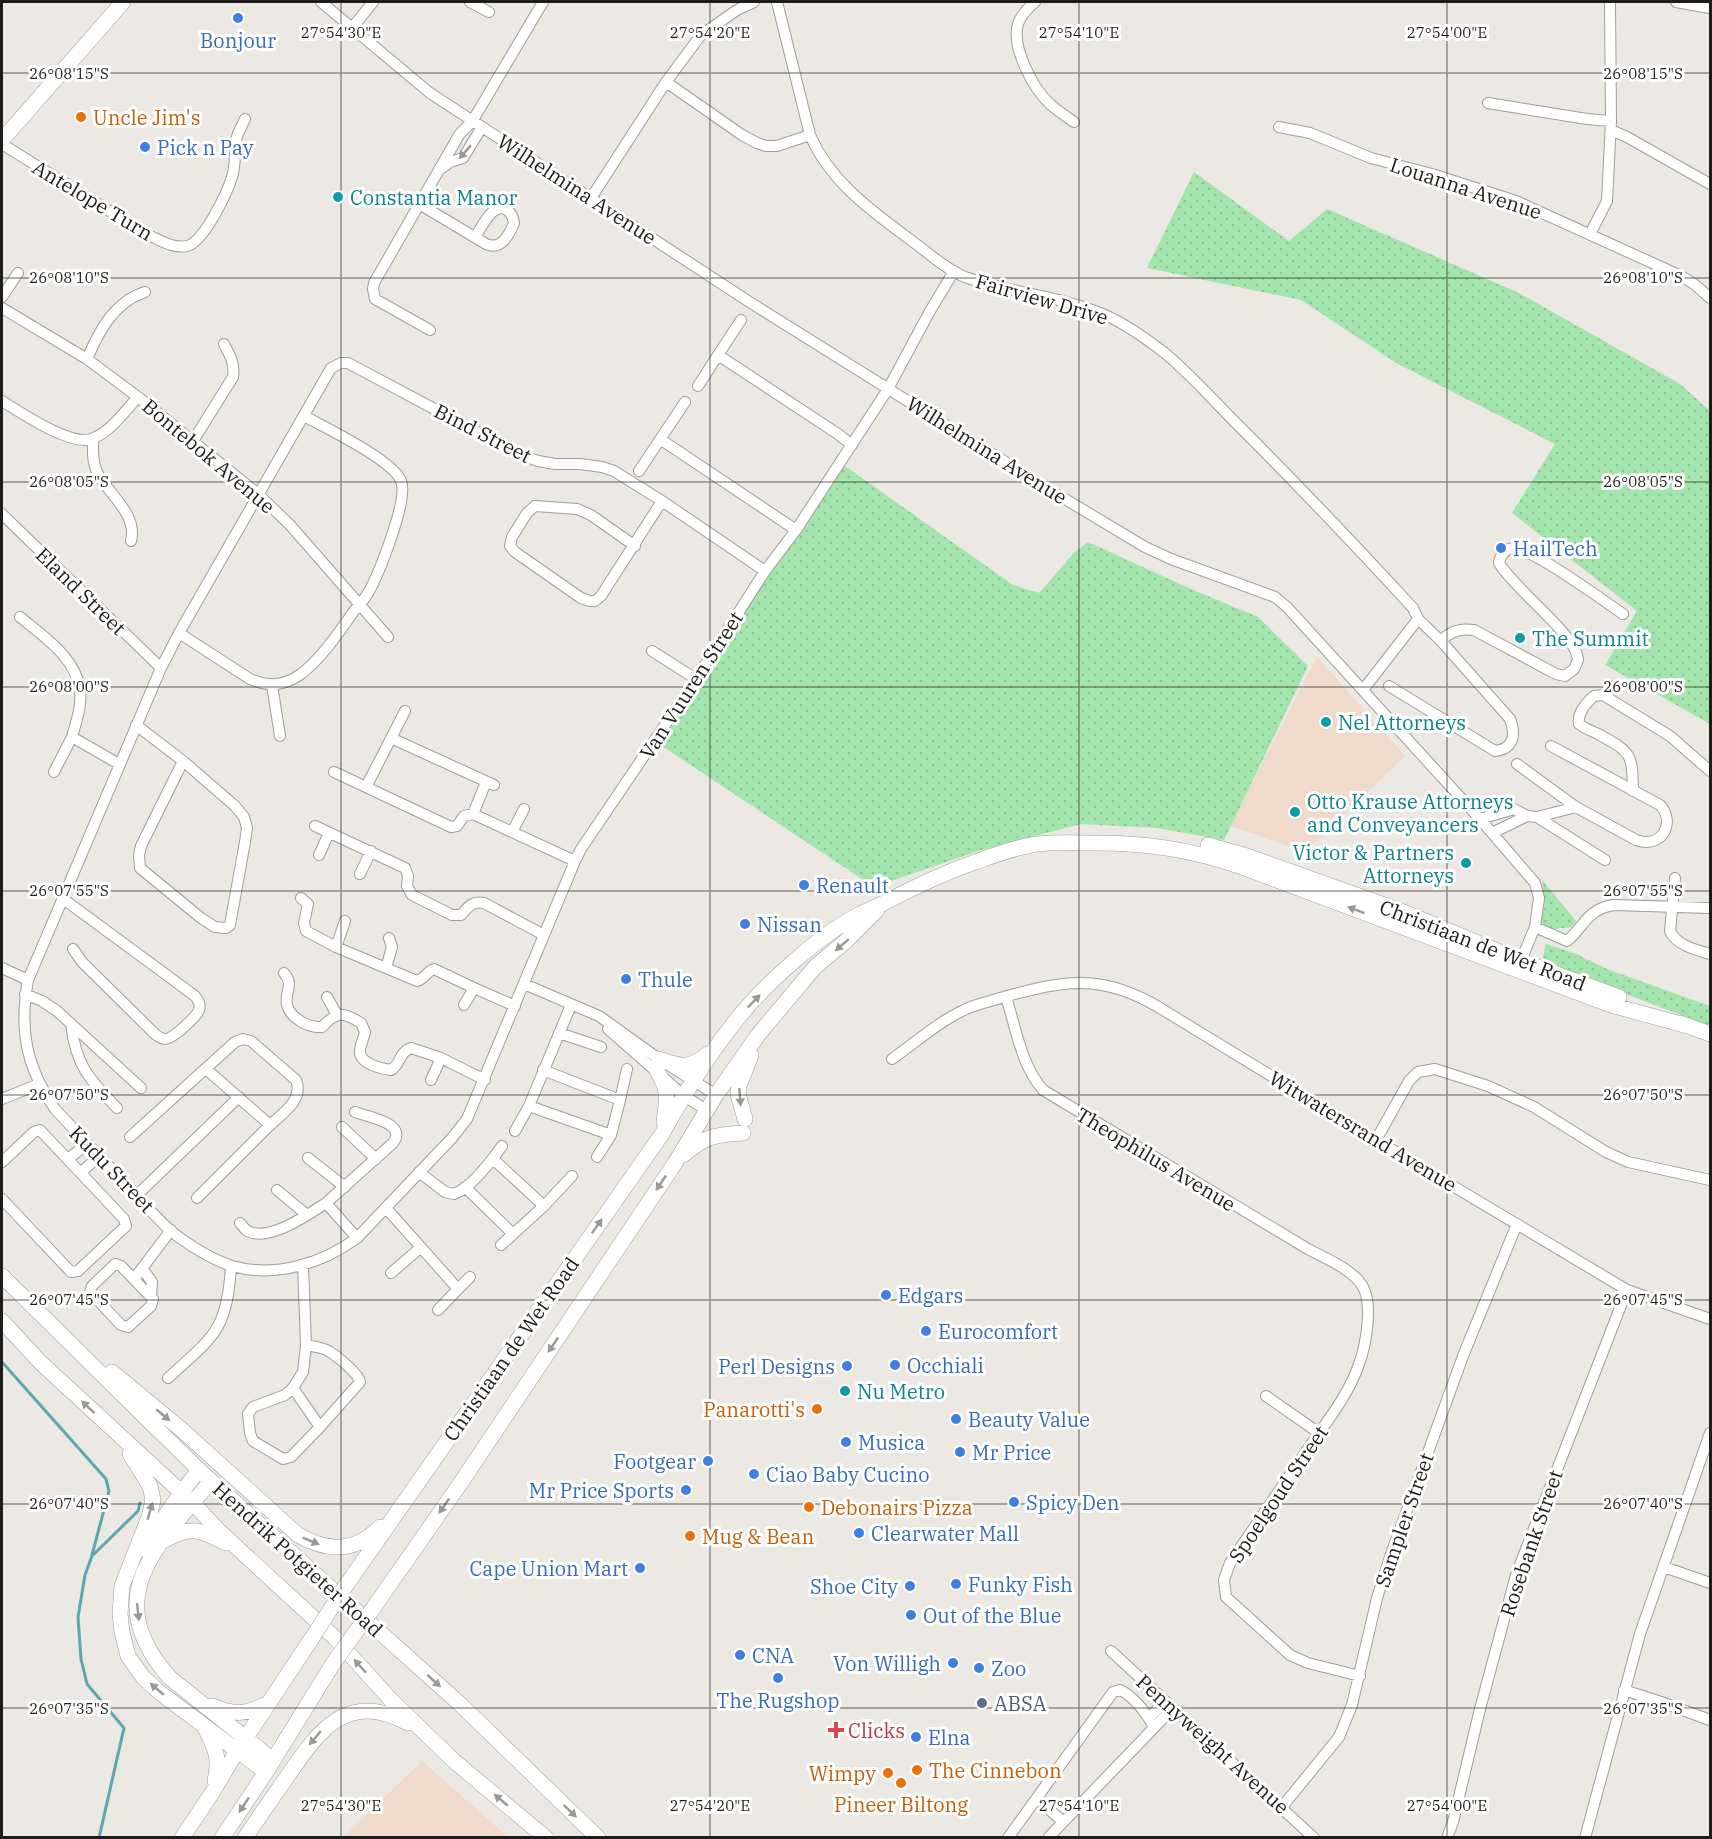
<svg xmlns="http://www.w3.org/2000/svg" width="1712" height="1839" viewBox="0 0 1712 1839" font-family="'IBM Plex Serif',serif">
<defs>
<pattern id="grass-dots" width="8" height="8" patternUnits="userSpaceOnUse" patternTransform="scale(1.5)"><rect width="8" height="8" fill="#a4e5ae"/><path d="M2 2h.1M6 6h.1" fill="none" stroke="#8dc495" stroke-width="1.8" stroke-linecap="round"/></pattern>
</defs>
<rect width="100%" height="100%" fill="#ece8e3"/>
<path fill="#efdacc" d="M1317,657l88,99 -100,96 -75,-26z
M422,1761l86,76h-164z"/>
<path fill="url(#grass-dots)" d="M1194,172l95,69 38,-32 192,84 161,91 30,27v313l-105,-59 32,-54 -125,-98 43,-69 -157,-80 -97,-64 -154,-32z
M845,466l168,119 26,8 35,-40 14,-11 103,47 67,28 50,49 -84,174 -67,-12 -76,-4 -103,27 -104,36 -215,-143 106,-173z
M1542,880l34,41 -4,6 -18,2 -14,-6 4,-17z
M1546,944l28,9 33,16 103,37v20l-168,-64z"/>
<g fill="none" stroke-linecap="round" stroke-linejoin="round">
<path stroke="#5da8af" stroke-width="3" d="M2,1362l104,117 3,12 -17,64
M99,1838l25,-110 -37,-44 -6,-25 -3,-42 7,-42 7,-19 46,-45 2,-8"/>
<g stroke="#a19e99" stroke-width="12">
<path id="street" d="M321,2l109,91 321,210 299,187 95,57 26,12 104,38 12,10 193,212 55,64 4,15 -4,29 -16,38
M470,2l19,10
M777,2l33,133c21,49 65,78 106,109 15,11 31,26 49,33 46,16 96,19 140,38 21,9 43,25 61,39 24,20 49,48 71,70 60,60 118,121 176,184l5,11 -55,71
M1035,2c-7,6 -14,13 -17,22 -7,24 16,66 33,81 7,6 16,12 23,17
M1676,2l34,6
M352,28l21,-26
M666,82l76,53 15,8 9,3h11l33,-11
M1488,103l99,16 24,2
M1279,127l31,6 61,25 61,16 84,27 165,75 13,8 16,14
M1611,130l16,7 83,47
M2,144l146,91c12,5 25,14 39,11 17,-4 40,-53 45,-69 4,-12 2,-24 4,-36 1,-8 6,-15 9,-22
M442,168l8,-6 13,-4 19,-31
M591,198l75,-116 35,-47 36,-25 17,-8
M421,205l65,39c15,7 23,-9 28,-21 -1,-5 -2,-10 -7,-13 -15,-9 -25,18 -32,27
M1590,234l17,-33 4,-80 -1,-119
M2,297l16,-24
M2,308l85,51 51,38 120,97 32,31 98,112
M430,330l-55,-31 -2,-10 1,-6 85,-148 14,-15 70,-118
M718,355l23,-35
M87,359c12,-28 27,-57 58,-67
M698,386l20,-31 120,79 14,11
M2,401c18,11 72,48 92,37 18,-8 31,-27 44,-41
M660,439l136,91
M93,440c0,10 -1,22 4,32 11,22 41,42 34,69
M193,441l40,-64c2,-13 -3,-22 -9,-33
M639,471l46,-69
M2,514l159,154
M635,546l-44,-31 -14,-6 -42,-3 -8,7 -15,24 -2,9 5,6 66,46 9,3h5l6,-5 61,-95
M765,571l-103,-70 -48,-30 -12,-4 -22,-3h-25l-17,-3 -17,-6 -173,-92h-7l-10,5 -152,265 -18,35 -133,312c-9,50 -2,87 27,129 24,26 48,51 73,77 14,15 28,32 44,46 17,13 39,27 60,34 42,12 90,-2 125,-28l95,-100 15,-19 108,-258 6,-12 115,-170 69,-108 31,-41 92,-141 42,-78 24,-40
M20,617c23,19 57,41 60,74 2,15 -4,31 -8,46
M179,633l71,46c19,8 34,7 51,-5 20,-15 39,-43 53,-63 5,-6 10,-11 14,-18 10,-17 41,-94 33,-112 -8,-21 -75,-53 -97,-65
M1441,641c9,-10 20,-13 33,-11l82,44 9,2 9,-7 4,-9c-1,-25 -64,-71 -79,-97 1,-8 7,-15 15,-15 19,1 90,53 109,66
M652,651l44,28
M272,685l8,51
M1389,686l106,65c19,-2 21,-17 15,-32l-69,-78 -23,-22
M136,725l47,36 52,45 9,11 3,11 -2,14 -15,83 -4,3 -11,-1 -14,-9 -61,-50 -1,-13 2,-9 42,-85
M391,738l103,47
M1517,764l59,43
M54,772l18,-35 47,27
M334,772l117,55 6,-1 7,-10 9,-2 102,47
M366,787l39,-76
M1633,791c-1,-36 0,-38 -33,-56 -7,-4 -15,-6 -21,-11 -2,-11 7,-21 15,-28l9,-1 67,41 40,35
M473,814l13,-32
M1537,817l39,-10 60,33c4,1 7,2 10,2 21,0 27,-24 14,-37l-109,-59
M1480,819l34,-10 13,7 10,1 68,43
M315,826l90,42 3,8 -1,10 5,9 40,20h9c8,-9 11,-14 23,-12l60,32
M512,832l12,-23
M1492,833l35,-17
M319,855l10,-22
M360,874l11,-23
M1675,878l-5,53c6,14 26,19 40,23
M62,898l133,98c3,4 6,8 4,14 -3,7 -26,29 -34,29 -4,0 -5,-2 -9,-4l-74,-73 -9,-13
M301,898l7,6 -4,19 2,8 30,16
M345,921l-9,26 50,21
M1535,927l32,14c18,-15 19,-31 46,-36l97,3
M389,938l3,9 -6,21 31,13c8,-2 10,-10 17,-12l40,19
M2,968l26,12
M284,973c11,13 0,18 3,32 4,14 22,23 35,22 15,-16 21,-15 39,-4l4,9c-1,6 -5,13 -5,19 -1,12 21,18 31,19 10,-6 8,-18 20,-22l30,10
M524,984l75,32 60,43 57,36
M25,994l17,7 15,10 84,77
M327,997l10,18
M1006,997c10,31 15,68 37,93l265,159c17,9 46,21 55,38 10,18 3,58 -4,77 -10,30 -31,56 -49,82 -27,39 -53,77 -80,117l-6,17 2,17 64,58 18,8 52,13
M464,1005l10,-17 41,18
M71,1024c5,42 18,55 46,84
M608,1029l75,66 23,15
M559,1033l42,14
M892,1059c23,-16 46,-37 72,-49 14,-7 29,-9 43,-14 30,-8 64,-17 95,-11 23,4 44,14 63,26l211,129 251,150 83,29
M543,1070l77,30 7,-31
M431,1080l10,-22 44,22
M2,1099l37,-15
M529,1106l82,29
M342,1127l34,32
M515,1131l14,-25 42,-101
M130,1137l105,-95 8,-3 8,2 45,39c8,20 -13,33 -26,45
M1376,1140l33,-59 9,-9 17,-3 53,17 46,21 72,45 22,10 82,18
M597,1157l14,-22 9,-35
M308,1158l37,29
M68,1159l19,-15
M493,1159l51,47 28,-30
M2,1162l32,-30 6,-2 84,89 2,7 -48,45 -7,1 -69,-73
M81,1172l19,-16
M419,1172l26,20 9,2c17,-6 38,-34 48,-48
M465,1187l48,47
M277,1190l30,25
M137,1195l102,-98
M197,1198l73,-73 -64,-56
M326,1203l67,-60c15,-20 -25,-26 -38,-31
M386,1208l72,81 12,-12
M240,1223c2,2 4,5 6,7 21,14 63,-16 80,-27l31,35
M501,1245l43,-39
M115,1264l6,2 32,33 -2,7 -23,21 -7,-2 -31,-33 2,-6z
M303,1265l3,80 -3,27 -10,16 -8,7 -32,12 -5,7 2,19 3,8 30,18 8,-2 29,-30 40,-45c-1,-8 -22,-25 -30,-30 -7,-5 -16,-5 -24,-7
M142,1268l10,14 -1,14
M391,1273l29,-25
M134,1279l37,-49
M438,1310l20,-21
M168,1378c46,-42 59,-47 63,-112
M293,1388l27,39
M1266,1396l53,37
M1664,1567l46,16
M1111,1651l203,187
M1624,1690l37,12 49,18
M1149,1718l16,-17
M1037,1798l26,24
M1282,1807l57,-70 13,-32 25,-107 13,-41 73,-201 54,-132
M1008,1838l105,-146 7,-2c15,7 26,23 34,37
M1048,1838l125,-130
M1447,1838l6,-16 27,-113 36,-134 111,-285
M1585,1838l55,-204 70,-201"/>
</g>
<g stroke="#a19e99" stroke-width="16">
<path id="secondary" d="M2,140l121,-138
M1208,845l39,11 154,55 120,50 98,36
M1680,1023l30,11
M659,1059c23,8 30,10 49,-5
M657,1071c13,21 10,28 7,51
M745,1119l-7,-25 1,-8 12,-31
M683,1155c23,-19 30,-20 60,-22
M2,1276l197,194 261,234 138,134
M2,1321l39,42 152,140 26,28 115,106 57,63 63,61 92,77
M112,1372l70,58 116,105c30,17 57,18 82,-8
M130,1454l20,32 3,14 -4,17 -27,69 -2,28 2,18 6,24 15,21 16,15 107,80
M211,1481c-54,65 -113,116 -41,197l103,82
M165,1540c26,-15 36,-10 61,3
M142,1549l39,-56 18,-23
M347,1584l315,-450c23,-42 49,-83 80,-121 29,-34 78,-78 118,-99 8,-4 16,-7 24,-11 30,-16 60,-30 91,-41 20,-7 41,-15 62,-18 18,-2 31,-1 49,-1 56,-1 104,6 156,24l369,138 77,21
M374,1607l86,-123 215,-321 41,-68 42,-60 57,-68 31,-26 31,-31
M212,1706c24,10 34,8 57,-3
M206,1730c10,20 14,28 9,51
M182,1838l30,-45 25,-42 75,-113
M222,1838l44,-66 68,-110
M245,1838c14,-21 28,-41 42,-61 32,-47 60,-87 121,-54"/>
</g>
<use href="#street" stroke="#fff" stroke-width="10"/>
<use href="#secondary" stroke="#fff" stroke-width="15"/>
<g stroke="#a19e99" stroke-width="16" stroke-linecap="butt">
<path id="secondary-bridge" d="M312,1638l35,-54
M334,1662l40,-55"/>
</g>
<use href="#secondary-bridge" stroke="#fff" stroke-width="15"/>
</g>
<defs><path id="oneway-solid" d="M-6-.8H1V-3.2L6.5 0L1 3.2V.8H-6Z" transform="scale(1.5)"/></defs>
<g fill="#9a9998">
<use href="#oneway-solid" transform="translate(465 152) rotate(131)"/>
<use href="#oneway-solid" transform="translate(1356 910) rotate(-159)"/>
<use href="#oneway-solid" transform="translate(842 945) rotate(139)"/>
<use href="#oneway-solid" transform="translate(754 1001) rotate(-46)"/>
<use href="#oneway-solid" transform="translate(740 1097) rotate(85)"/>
<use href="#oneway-solid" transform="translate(661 1183) rotate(124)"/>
<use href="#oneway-solid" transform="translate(597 1226) rotate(-55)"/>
<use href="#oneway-solid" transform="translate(553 1345) rotate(124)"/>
<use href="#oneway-solid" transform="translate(88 1407) rotate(-137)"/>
<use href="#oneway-solid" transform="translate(163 1415) rotate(40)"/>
<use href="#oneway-solid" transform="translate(444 1506) rotate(125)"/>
<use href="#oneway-solid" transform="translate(150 1511) rotate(-74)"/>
<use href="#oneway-solid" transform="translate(311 1541) rotate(22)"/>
<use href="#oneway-solid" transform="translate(138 1612) rotate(84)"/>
<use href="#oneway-solid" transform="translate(360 1666) rotate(-132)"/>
<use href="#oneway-solid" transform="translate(434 1681) rotate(42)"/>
<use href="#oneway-solid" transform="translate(157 1689) rotate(-139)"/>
<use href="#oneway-solid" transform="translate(315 1738) rotate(130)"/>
<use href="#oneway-solid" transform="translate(501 1800) rotate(-140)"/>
<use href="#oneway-solid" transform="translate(244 1805) rotate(123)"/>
<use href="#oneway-solid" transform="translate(570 1811) rotate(44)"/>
</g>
<path fill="none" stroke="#1e1d1b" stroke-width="1.5" stroke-opacity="0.45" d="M341,2v1836M710,2v1836M1079,2v1836M1447,2v1836M2,73h1708M2,278h1708M2,482h1708M2,687h1708M2,891h1708M2,1095h1708M2,1300h1708M2,1504h1708M2,1708h1708"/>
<g fill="#3f7fe0" stroke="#fff" stroke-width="2">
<circle cx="238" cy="18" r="6"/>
<circle cx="145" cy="147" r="6"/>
<circle cx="1501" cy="548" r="6"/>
<circle cx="804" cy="885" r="6"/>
<circle cx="745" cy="924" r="6"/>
<circle cx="626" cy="979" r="6"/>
<circle cx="886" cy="1295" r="6"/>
<circle cx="926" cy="1331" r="6"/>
<circle cx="895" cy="1365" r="6"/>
<circle cx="847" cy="1366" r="6"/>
<circle cx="956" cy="1419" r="6"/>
<circle cx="846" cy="1442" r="6"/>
<circle cx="960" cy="1452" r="6"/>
<circle cx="708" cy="1461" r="6"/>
<circle cx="754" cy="1474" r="6"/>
<circle cx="686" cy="1490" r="6"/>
<circle cx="1014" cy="1502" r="6"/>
<circle cx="859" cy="1533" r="6"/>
<circle cx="640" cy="1568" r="6"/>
<circle cx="956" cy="1584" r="6"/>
<circle cx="910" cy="1586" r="6"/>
<circle cx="911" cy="1615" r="6"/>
<circle cx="740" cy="1655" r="6"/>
<circle cx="953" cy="1663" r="6"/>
<circle cx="979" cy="1668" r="6"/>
<circle cx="778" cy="1678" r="6"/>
<circle cx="916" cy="1737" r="6"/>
</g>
<g fill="#e8710a" stroke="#fff" stroke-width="2">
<circle cx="81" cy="117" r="6"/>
<circle cx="817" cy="1409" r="6"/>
<circle cx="809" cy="1507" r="6"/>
<circle cx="690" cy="1536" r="6"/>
<circle cx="917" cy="1770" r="6"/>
<circle cx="888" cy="1773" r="6"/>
<circle cx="901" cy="1783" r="6"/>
</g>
<g fill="#0f9aa8" stroke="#fff" stroke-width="2">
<circle cx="338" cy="197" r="6"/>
<circle cx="1520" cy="638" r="6"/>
<circle cx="1326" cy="722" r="6"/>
<circle cx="1295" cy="812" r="6"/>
<circle cx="1466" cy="863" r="6"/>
<circle cx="845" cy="1391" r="6"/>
</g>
<circle fill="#5c6f8a" stroke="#fff" stroke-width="2" cx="982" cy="1703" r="6"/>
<path fill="#e0444e" stroke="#fff" stroke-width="2" d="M833 1721h6v6h6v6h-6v6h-6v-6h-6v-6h6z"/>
<g text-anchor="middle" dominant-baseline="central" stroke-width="6" stroke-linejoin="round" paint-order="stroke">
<g font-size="20" fill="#366cbe" stroke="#fff" text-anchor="start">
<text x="238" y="40" text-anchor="middle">Bonjour</text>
<text x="157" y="147">Pick n Pay</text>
<text x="1513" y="548">HailTech</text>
<text x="816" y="885">Renault</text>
<text x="757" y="924">Nissan</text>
<text x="638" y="979">Thule</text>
<text x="898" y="1295">Edgars</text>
<text x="938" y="1331">Eurocomfort</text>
<text x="907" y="1365">Occhiali</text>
<text x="835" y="1366" text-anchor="end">Perl Designs</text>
<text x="968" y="1419">Beauty Value</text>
<text x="858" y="1442">Musica</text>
<text x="972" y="1452">Mr Price</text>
<text x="696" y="1461" text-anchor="end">Footgear</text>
<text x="766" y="1474">Ciao Baby Cucino</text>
<text x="674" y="1490" text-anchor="end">Mr Price Sports</text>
<text x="1026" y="1502">Spicy Den</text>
<text x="871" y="1533">Clearwater Mall</text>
<text x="628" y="1568" text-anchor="end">Cape Union Mart</text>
<text x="968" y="1584">Funky Fish</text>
<text x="898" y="1586" text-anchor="end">Shoe City</text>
<text x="923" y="1615">Out of the Blue</text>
<text x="752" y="1655">CNA</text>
<text x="941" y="1663" text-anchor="end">Von Willigh</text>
<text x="991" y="1668">Zoo</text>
<text x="778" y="1700" text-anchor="middle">The Rugshop</text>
<text x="928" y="1737">Elna</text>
</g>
<g font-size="20" fill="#c56008" stroke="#fff" text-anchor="start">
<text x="93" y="117">Uncle Jim's</text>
<text x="805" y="1409" text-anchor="end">Panarotti's</text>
<text x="821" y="1507">Debonairs Pizza</text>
<text x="702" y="1536">Mug &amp; Bean</text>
<text x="929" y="1770">The Cinnebon</text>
<text x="876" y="1773" text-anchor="end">Wimpy</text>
<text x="901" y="1804" text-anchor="middle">Pineer Biltong</text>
</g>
<g font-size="20" fill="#1e1d1b" stroke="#fff">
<text transform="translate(1466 188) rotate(18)">Louanna Avenue</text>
<text transform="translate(577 189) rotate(33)">Wilhelmina Avenue</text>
<text transform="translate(93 200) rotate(31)">Antelope Turn</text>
<text transform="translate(1042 299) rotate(16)">Fairview Drive</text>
<text transform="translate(483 433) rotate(27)">Bind Street</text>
<text transform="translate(987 450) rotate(32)">Wilhelmina Avenue</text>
<text transform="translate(209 456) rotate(40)">Bontebok Avenue</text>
<text transform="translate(81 591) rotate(44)">Eland Street</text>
<text transform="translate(691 685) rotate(-57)">Van Vuuren Street</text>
<text transform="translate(1483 945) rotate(21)">Christiaan de Wet Road</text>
<text transform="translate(1363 1131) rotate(31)">Witwatersrand Avenue</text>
<text transform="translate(1156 1159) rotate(31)">Theophilus Avenue</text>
<text transform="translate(112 1169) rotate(46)">Kudu Street</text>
<text transform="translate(511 1349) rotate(-55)">Christiaan de Wet Road</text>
<text transform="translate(1278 1494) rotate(-56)">Spoelgoud Street</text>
<text transform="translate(1404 1520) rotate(-71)">Sampler Street</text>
<text transform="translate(1531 1543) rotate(-71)">Rosebank Street</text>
<text transform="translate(298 1559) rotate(42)">Hendrik Potgieter Road</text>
<text transform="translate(1213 1744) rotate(42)">Pennyweight Avenue</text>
</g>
<g font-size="20" fill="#0d838f" stroke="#fff" text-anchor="start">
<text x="350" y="197">Constantia Manor</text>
<text x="1532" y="638">The Summit</text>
<text x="1338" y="722">Nel Attorneys</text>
<text x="1307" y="801">Otto Krause Attorneys<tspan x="1307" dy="23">and Conveyancers</tspan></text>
<text x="1454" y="852" text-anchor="end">Victor &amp; Partners<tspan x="1454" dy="23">Attorneys</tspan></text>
<text x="857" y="1391">Nu Metro</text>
</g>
<g font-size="20" fill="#4e5e75" stroke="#fff" text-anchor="start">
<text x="994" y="1703">ABSA</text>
</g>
<g font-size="20" fill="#be3a42" stroke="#fff" text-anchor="start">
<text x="848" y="1730">Clicks</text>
</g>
</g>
<g font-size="15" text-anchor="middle" fill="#1e1d1b" stroke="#fff" stroke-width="6" stroke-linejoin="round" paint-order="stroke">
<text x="341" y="38">27°54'30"E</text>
<text x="710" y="38">27°54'20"E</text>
<text x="1079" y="38">27°54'10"E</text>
<text x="1447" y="38">27°54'00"E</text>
<text x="1643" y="79">26°08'15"S</text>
<text x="69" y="79">26°08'15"S</text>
<text x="1643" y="283">26°08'10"S</text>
<text x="69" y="283">26°08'10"S</text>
<text x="1643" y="487">26°08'05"S</text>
<text x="69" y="487">26°08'05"S</text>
<text x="1643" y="692">26°08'00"S</text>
<text x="69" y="692">26°08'00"S</text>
<text x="1643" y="896">26°07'55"S</text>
<text x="69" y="896">26°07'55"S</text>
<text x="1643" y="1100">26°07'50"S</text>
<text x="69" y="1100">26°07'50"S</text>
<text x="1643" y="1305">26°07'45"S</text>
<text x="69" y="1305">26°07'45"S</text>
<text x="1643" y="1509">26°07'40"S</text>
<text x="69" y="1509">26°07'40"S</text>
<text x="1643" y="1714">26°07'35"S</text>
<text x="69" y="1714">26°07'35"S</text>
<text x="341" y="1811">27°54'30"E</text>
<text x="710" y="1811">27°54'20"E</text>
<text x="1079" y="1811">27°54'10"E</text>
<text x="1447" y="1811">27°54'00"E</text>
</g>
<rect width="1712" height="1839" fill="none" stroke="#1e1d1b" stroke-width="6"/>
</svg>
